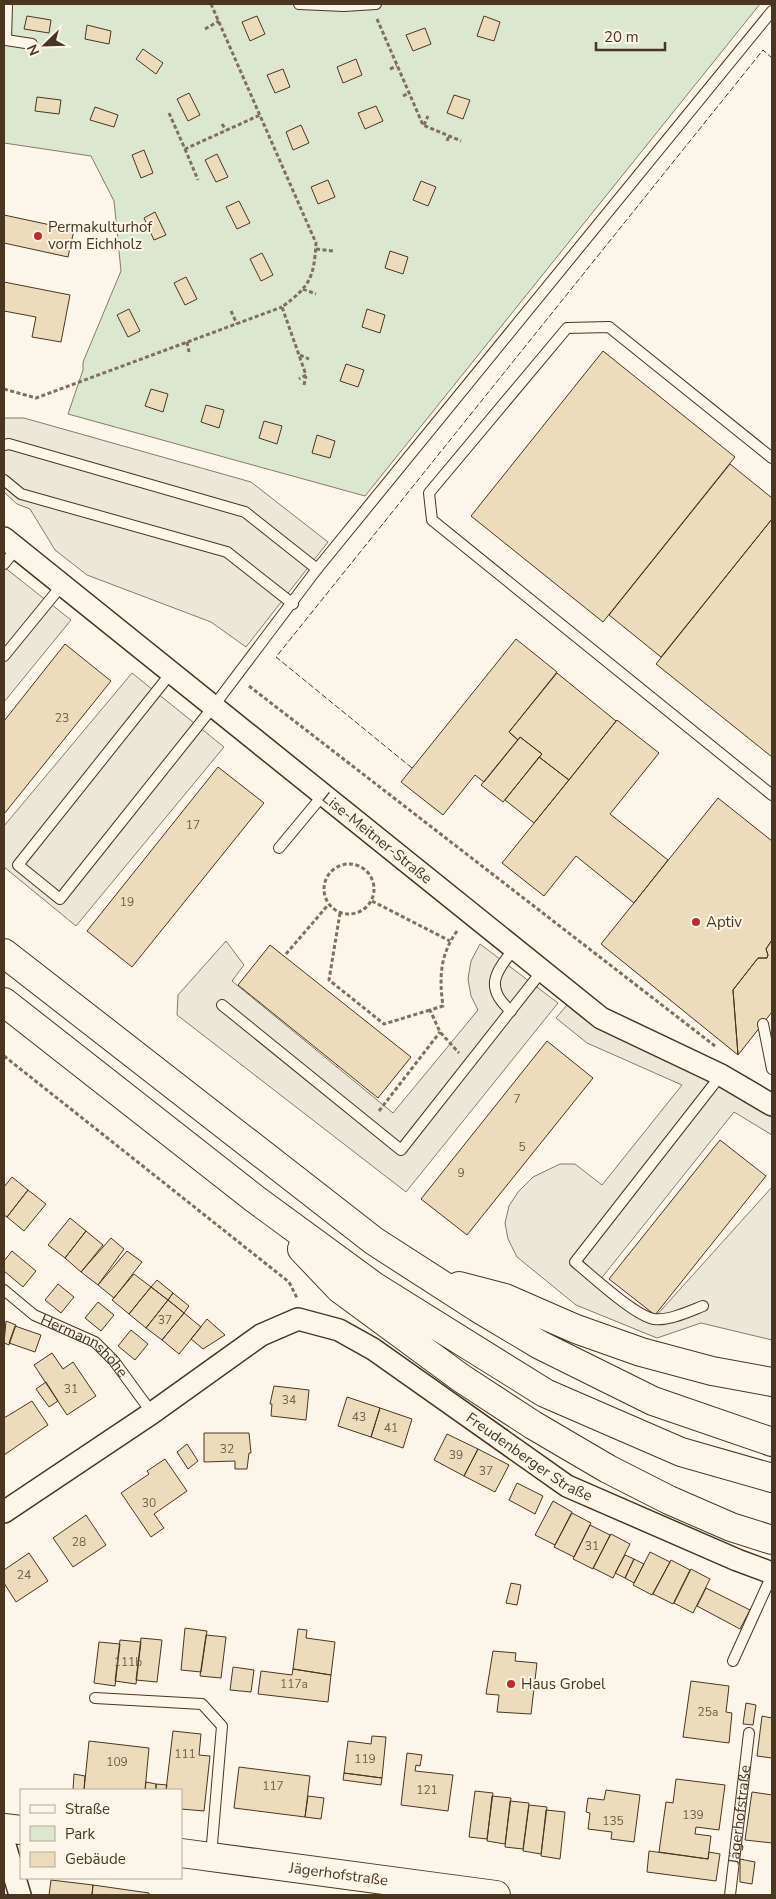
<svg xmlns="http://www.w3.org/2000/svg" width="776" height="1899" viewBox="0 0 776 1899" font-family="'Nunito Sans',sans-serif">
<rect width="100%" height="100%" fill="#fbf6e9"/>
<path fill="#dce7d0" stroke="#887966" d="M4,4h756l-395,492 -297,-82 15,-44v-8l38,-91 -7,-70 -23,-45 -87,-13z"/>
<path fill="#ede7d9" stroke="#887966" d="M4,418h20l227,64 77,60 -82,105 -35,-25 -124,-47 -32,-25 -25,-41 -13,-5 -13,-12z
M4,567l67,53 -67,82z
M132,673l92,74 -148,179 -72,-59v-41z
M226,941l18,24 -12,16 161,132 85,-103 -7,-14 -3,-17 3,-18 9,-17 78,59 -152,189 -229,-177 1,-20z
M567,1005l29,23 102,45 74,44v18l-38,-23 -134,168 55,37 117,-130v153l-71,-17 -44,15 -81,-33 -59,-48 -9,-18 -3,-16 4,-17 9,-14 15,-15 27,-13h15l27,21 80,-100 -95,-42 -31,-25z"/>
<path fill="#ecdcbc" stroke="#4a3520" d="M27,16l24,4 -2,13 -25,-4z
M257,16l8,18 -15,7 -8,-19z
M484,16l16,6 -6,19 -17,-5z
M87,25l24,6 -2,13 -24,-5z
M425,28l6,16 -18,7 -7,-16z
M143,49l20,14 -7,11 -20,-15z
M356,59l6,16 -19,8 -6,-16z
M283,69l7,18 -15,6 -8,-18z
M189,93l11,22 -12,6 -11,-22z
M454,95l16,5 -7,19 -16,-6z
M37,97l24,3 -2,14 -24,-3z
M376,106l7,15 -18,8 -7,-16z
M95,107l23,8 -4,12 -24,-7z
M301,125l8,18 -16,7 -7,-18z
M144,150l9,23 -12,5 -9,-23z
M217,154l11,23 -12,5 -11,-22z
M328,180l7,17 -17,7 -7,-17z
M421,181l15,6 -8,19 -15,-6z
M239,201l11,22 -13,6 -11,-22z
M155,212l11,23 -12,5 -10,-22z
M4,215l70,15 -6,27 -64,-14z
M390,251l18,6 -5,17 -18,-6z
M262,253l11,22 -12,6 -11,-22z
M186,277l11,22 -12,6 -11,-22z
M4,282l66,13 -9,47 -29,-5 4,-20 -32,-6z
M129,309l11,22 -12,6 -11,-22z
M367,309l18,6 -5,18 -18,-6z
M603,351l132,106 -132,165 -132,-106z
M346,364l18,6 -6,17 -18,-6z
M151,389l17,5 -5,18 -18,-6z
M206,405l18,5 -5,18 -18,-6z
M264,421l18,5 -5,18 -18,-6z
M317,435l18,6 -5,17 -18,-5z
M730,464l42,34v21l-111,138 -52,-42z
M772,519v238l-116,-93z
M516,639l41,33 -48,60 9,8 -34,42 -9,-7 -32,40 -42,-33z
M65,644l46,37 -107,133v-93z
M557,673l59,48 -47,59 -30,-23 3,-3 -22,-17 -2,3 -9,-8z
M617,720l42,33 -49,61 58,46 -34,43 -58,-47 -32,40 -42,-33z
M520,737l22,17 -39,48 -22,-17z
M539,757l30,23 -35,43 -29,-23z
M218,767l46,36 -132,164 -45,-36z
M718,798l54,43v99l-6,9 2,6 -1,3h-9l-25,32 5,65 -137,-111z
M772,940v72l-34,43 -5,-65 25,-32h9l1,-3 -2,-6z
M270,945l141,112 -33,41 -140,-113z
M547,1041l46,37 -126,157 -46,-36z
M720,1140l46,36 -111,139 -46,-36z
M12,1177l16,13 -21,27 -3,-2v-28z
M28,1190l18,14 -22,27 -17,-14z
M70,1218l16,13 -21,27 -17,-13z
M86,1231l17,14 -22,27 -16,-14z
M111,1238l13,11 -26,36 -17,-13z
M12,1251l24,20 -13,16 -19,-16v-10z
M127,1251l15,11 -28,36 -16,-13z
M134,1274l17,13 -22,27 -17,-14z
M157,1280l16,13 -5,7 -17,-13z
M58,1284l16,13 -13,16 -16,-13z
M151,1287l17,13 -22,28 -17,-14z
M173,1293l16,13 -5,7 -16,-13z
M168,1300l16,13 -22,27 -16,-12z
M98,1302l16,13 -13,16 -16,-13z
M184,1313l17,14 -22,27 -17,-14z
M207,1319l18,16 -22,14 -12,-10z
M6,1321l10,4 -7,20 -5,-2z
M15,1326l26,9 -6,17 -26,-9z
M131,1330l17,14 -13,16 -17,-14z
M52,1353l11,16 10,-7 23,34 -29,19 -33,-50z
M46,1382l12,19 -9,6 -13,-18z
M274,1386l35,4 -3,30 -35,-4 1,-12h-2z
M347,1397l33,11 -9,29 -33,-11z
M32,1401l16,24 -44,30v-37z
M380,1408l32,11 -9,29 -32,-11z
M204,1433h45l2,20h-2l-2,16h-12v-8l-31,1z
M447,1434l31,15 -14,27 -30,-16z
M187,1444l11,17 -10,8 -11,-17z
M478,1449l31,16 -14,27 -31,-16z
M165,1459l22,32 -33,23 10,14 -13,9 -30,-44 28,-19 -2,-3z
M517,1483l26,13 -8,18 -26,-14z
M553,1501l19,11 -17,33 -20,-10z
M572,1513l19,10 -17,34 -20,-10z
M86,1515l20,30 -33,22 -20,-29z
M590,1525l20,10 -17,34 -20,-10z
M611,1534l19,10 -17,34 -20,-10z
M650,1552l20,10 -18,33 -19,-10z
M29,1553l19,28 -32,21 -12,-19v-13z
M625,1555l9,4 -9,19 -10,-5z
M634,1559l10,5 -10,19 -9,-5z
M671,1560l19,10 -17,34 -20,-10z
M691,1569l19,10 -17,34 -19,-10z
M511,1583l10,2 -4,20 -11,-2z
M706,1588l44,22 -10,19 -43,-23z
M185,1628l22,3 -6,41 -20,-2z
M298,1629l9,1 -1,8 29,4 -4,33 -38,-6z
M206,1635l20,2 -5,41 -21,-2z
M141,1638l21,2 -5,42 -21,-2z
M120,1640l21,2 -5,42 -21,-3z
M99,1642l21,2 -5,42 -21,-3z
M493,1651l23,2 -1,8 22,2 -6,51 -34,-2 2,-17 -13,-1z
M233,1667l21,3 -3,22 -21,-2z
M293,1669l38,6 -3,27 -70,-8 3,-23 31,4z
M691,1681l38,5 -3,26 6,1 -3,30 -46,-6z
M746,1703l10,2 -3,20 -10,-1z
M762,1716l10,2v40l-15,-2z
M173,1731l28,3 -2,21 11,1 -6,55 -23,-2v-19h-15z
M372,1736l14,1 -4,41 -38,-5 4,-32 23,3z
M89,1741l60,7 -4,42h-61z
M407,1753l15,2 -2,11 -4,-1 -1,6 38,4 -5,36 -47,-6z
M239,1767l71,9 -5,41 -71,-9z
M344,1773l38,5 -1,7 -38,-5z
M74,1774l11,2 -1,14h-11z
M676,1779l49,6 -6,45 -23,-3 -1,7 16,2 -3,23 -49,-7 7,-50 7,1z
M146,1782l10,2v6h-11z
M156,1784l11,1 -1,5h-10z
M606,1790l34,5 -6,47 -23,-3 1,-7 -24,-3 2,-16 -4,-1 2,-14 16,2z
M475,1791l18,2 -6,46 -18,-2z
M752,1792l20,3v48l-27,-3z
M308,1796l16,2 -3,21 -16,-2z
M492,1796l19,2 -6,46 -18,-3z
M510,1801l19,2 -6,46 -18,-2z
M529,1805l18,2 -6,47 -18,-3z
M546,1810l19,2 -5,47 -19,-3z
M649,1851l59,8 1,-7 11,2 -4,27 -69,-9z
M740,1859l15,3 -3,22 -12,-2z
M51,1880l42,5 -1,10h-43z
M93,1885l56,8v2h-57z"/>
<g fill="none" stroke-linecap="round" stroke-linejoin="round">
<g stroke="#4a3520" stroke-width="12">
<g id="lane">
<path d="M299,4l45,2 32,-2"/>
<path d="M4,40h2l1,-36"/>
<path d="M6,40l26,4"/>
<path d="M4,445l5,-1 236,68 72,57"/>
<path d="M772,458l-163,-131 -42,1 -138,165 3,27 340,275"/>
<path d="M4,480l17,14 206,58 66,52"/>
<path d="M4,564l13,-16"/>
<path d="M4,656l58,-71"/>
<path d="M171,673l-153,192 42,34 153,-192 104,-138 455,-558"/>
<path d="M279,848l44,-53"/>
<path d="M222,1005l179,145 141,-179"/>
<path d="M511,1011c-27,-23 -16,-39 3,-62"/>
<path d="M763,1024l9,45"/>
<path id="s1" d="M4,1290l30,25 61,27 19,19 38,52"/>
<path d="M703,1306c-13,5 -34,15 -49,13 -19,-3 -62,-43 -79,-57l146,-187"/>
<path d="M733,1661l39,-86"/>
<path d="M95,1698l107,6 20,22 -11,130"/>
<path id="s2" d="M730,1895l19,-162"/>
</g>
</g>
<g stroke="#4a3520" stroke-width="24">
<g id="street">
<path id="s3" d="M4,538l597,480 120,57 51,30"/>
<path id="s4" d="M4,1512l148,-99 109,-78 37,-16 41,11 34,19 194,137 170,74 35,13"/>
<path d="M4,1842l16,53"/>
</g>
</g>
<g stroke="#4a3520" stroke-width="30">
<g id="secondary">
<path d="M4,1828l17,2"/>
<path id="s5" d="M181,1853l315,42"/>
</g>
</g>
<g stroke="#4a3520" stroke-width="30">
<path id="highway" d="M4,953l370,288 104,67 62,37 113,56 119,41
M4,1002l251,197 120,88 170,106 136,59 91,26
M302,1249l38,40 121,89 72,47 75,44 61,31 62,27 41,13
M459,1286l46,12 71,31 65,23 71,19 60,11"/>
</g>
<path stroke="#7f6f5c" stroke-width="3" stroke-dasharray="4 2.5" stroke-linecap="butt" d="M211,4l105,239c-2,35 -6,43 -34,64l24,68 -7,4
M377,19l46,106 38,16
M205,29l14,-8
M390,69l7,-3
M403,96l6,-3
M169,113l16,36 75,-34
M222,124l4,6
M424,125l4,-9
M447,141l2,-5
M185,149l13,31
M316,249l17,2
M303,289l13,5
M231,311l6,13
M187,342l2,10
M300,355l9,4
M304,385l2,-9
M4,389l32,9 246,-91
M249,686l466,360
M324 889a25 25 0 1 1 50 0a25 25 0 1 1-50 0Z
M372,901l78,40
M340,913l-11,67 55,44 46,-14
M457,931c-17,24 -18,46 -14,75l-13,4 10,22 19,21
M286,954l42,-49
M4,1056l285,226 8,16
M379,1111l61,-79"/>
<use href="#lane" stroke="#fbf6e9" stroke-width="10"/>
<use href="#street" stroke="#fbf6e9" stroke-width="21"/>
<use href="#secondary" stroke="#fbf6e9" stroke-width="28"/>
<use href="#highway" stroke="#fbf6e9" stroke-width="28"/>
<path stroke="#4a3520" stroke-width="1" stroke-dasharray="6 2.5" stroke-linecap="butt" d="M412,768l-136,-111 487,-607 9,8"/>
</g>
<g fill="#c62828" stroke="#fbf6e9" stroke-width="2">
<circle cx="38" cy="236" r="5"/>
<circle cx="696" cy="922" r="5"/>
<circle cx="511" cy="1684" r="5"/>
</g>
<g text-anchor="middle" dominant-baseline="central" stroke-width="4" stroke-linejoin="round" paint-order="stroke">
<g font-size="12" fill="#725f47">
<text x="62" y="718">23</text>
<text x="193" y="825">17</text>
<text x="127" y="902">19</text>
<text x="517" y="1099">7</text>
<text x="522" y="1147">5</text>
<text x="461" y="1173">9</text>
<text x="165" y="1320">37</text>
<text x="71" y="1389">31</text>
<text x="289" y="1400">34</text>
<text x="359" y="1417">43</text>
<text x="391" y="1428">41</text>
<text x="227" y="1449">32</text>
<text x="456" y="1455">39</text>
<text x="486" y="1471">37</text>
<text x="149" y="1503">30</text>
<text x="79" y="1542">28</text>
<text x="592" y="1546">31</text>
<text x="24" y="1575">24</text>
<text x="128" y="1662">111b</text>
<text x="294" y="1684">117a</text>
<text x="708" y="1712">25a</text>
<text x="185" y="1754">111</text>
<text x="365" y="1759">119</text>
<text x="117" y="1762">109</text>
<text x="273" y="1786">117</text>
<text x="427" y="1790">121</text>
<text x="693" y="1815">139</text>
<text x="613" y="1821">135</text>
</g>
<g font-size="15" fill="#4a3520" stroke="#fbf6e9" text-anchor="start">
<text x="48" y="227">Permakulturhof<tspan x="48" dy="17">vorm Eichholz</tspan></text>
<text x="706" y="922">Aptiv</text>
<text x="521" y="1684">Haus Grobel</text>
</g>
<g font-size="15" fill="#4a3520" stroke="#fbf6e9">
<text stroke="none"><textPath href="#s3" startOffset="479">Lise-Meitner-Straße</textPath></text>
<text stroke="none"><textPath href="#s1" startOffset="99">Hermannshöhe</textPath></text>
<text stroke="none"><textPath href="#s4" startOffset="624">Freudenberger Straße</textPath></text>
<text stroke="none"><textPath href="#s2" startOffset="81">Jägerhofstraße</textPath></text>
<text stroke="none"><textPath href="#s5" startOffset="159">Jägerhofstraße</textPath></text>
</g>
</g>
<rect width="776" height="1899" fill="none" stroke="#4a3520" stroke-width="10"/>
<rect x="20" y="1789" width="162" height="90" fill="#fbf6e9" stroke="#b4a999"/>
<rect x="30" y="1805" width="25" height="8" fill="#fbf6e9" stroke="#b4a999"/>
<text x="65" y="1814" font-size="15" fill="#4a3520">Straße</text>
<rect x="30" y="1826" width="25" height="15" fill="#dce7d0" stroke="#b4a999"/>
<text x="65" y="1839" font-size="15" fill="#4a3520">Park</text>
<rect x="30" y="1852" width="25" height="15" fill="#ecdcbc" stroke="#b4a999"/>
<text x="65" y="1864" font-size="15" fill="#4a3520">Gebäude</text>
<g transform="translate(45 45) rotate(247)" stroke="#fbf6e9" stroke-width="4" paint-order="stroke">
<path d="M0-4L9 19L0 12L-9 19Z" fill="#4a3520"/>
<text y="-8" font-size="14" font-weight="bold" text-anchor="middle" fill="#4a3520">N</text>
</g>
<path d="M596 42v8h69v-8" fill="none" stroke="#4a3520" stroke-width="2.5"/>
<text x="604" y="42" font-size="15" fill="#4a3520" stroke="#fbf6e9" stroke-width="4" paint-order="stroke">20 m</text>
</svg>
